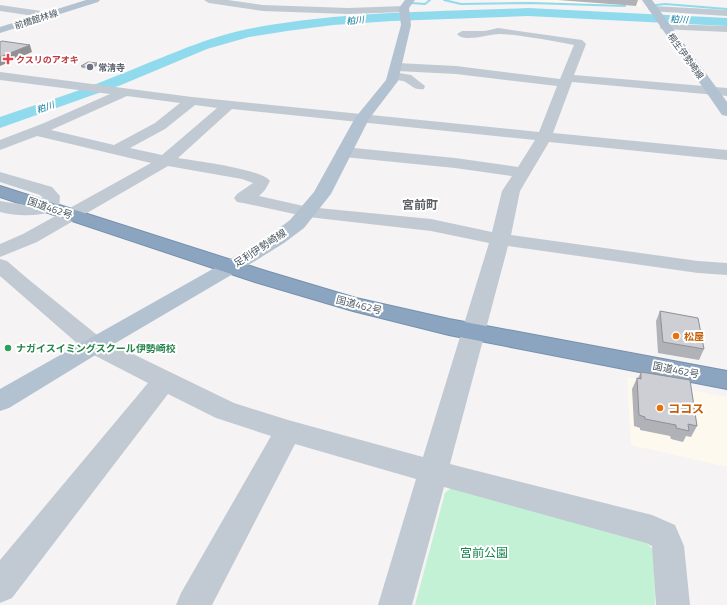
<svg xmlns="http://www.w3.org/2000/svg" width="727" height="605" viewBox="0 0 727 605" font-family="'Titillium Web','Noto Sans JP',sans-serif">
<rect width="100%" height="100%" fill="#f5f3f3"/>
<path fill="#fdf9ef" d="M492,0h146l4,7 -66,-4z
M627,377l100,20v70l-96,-22z"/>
<path fill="#c3f1d5" d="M452,487l192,54 10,9 1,55h-240l30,-112z"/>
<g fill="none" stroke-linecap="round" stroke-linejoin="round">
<path stroke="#90daee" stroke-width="2" d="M444,0l17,4 70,-1 94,3
M411,3l14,1 5,-4
M656,5l9,-1 62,5"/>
<path fill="#90daee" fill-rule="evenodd" d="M528,8l199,10v8l-199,-10 -136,5 -59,4 -46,6 -38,6 -42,12 -86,36 -121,43v-11c37,-13 75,-24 111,-39 45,-17 89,-39 137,-49 91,-18 187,-17 280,-21z"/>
<g stroke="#7690ad" stroke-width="2">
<path id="highway" d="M0,186l269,86 87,26 93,21 278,52v18l-278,-54 -96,-24 -98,-29 -255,-85z"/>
</g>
<path fill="#c1cad2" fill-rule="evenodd" d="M204,0h24l35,5 85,3 56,-2 5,3 -5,3 -56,2 -85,-3 -54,-8z
M0,5l48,7 5,3 -5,3 -48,-7z
M653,6l74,4v6l-77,-5 -2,-2 2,-2z
M665,24l62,2v6l-66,-3 -1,-2 1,-2z
M498,28l84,12 4,4 -12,31 153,13v8l-155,-14 -19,51 174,17v10l-178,-18 -29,49 -9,44 187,26 29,2v12l-29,-2 -190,-27 -58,218 202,51 23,10 9,21 6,59h-34l-4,-59 -6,-3 -202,-56 -32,118h-34l38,-126 -121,-35 -83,161h-36l5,-12 90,-157 -55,-18 -48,-24 -156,204 -12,5v-43l148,-177 -62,-32 -86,-75v-17l7,2 21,18 74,60 132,64 54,17 135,37 66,-214 -58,-12 -123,-14 -65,-14 -6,-1 -3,-4 3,-4 16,-11 -11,-4 -74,-13 -131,76 -37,15v-13l23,-10 128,-71 -114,-27 -37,14v-10l44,-17 66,-29 -110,-14v-8l192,25 347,35 18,-46 -101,-12 -59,-3 -4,-1 -2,-3 2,-3 4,-1 59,3 104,13 14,-34c-23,-4 -52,-10 -75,-11 -10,0 -35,9 -42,0l5,-3h23zM127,96l53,7 -25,20 -41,22 -63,-15zM195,105l22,3 -55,47 -32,-7 35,-19zM232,109l303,31 -17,27 -63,-9 -111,-11 -6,2 -2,3 2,3 6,2 111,11 57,8 -10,15 -10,41 -61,-13 -123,-12 -49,-11 6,-6 5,-9c-8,-12 -75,-20 -92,-23z
M394,72l17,3 14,11 -1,3c-10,2 -13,-5 -21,-8 -4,-1 -9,-1 -13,-2l-2,-3 2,-3z
M0,172l52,15 8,9 -1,11 -3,4c-19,5 -36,6 -56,1v-11c15,3 27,4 42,2l1,-5 -3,-3 -40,-13z"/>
<path fill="#b3c2d1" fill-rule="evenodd" d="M86,0h14l-2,2 -98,31v-6z
M405,0h10l-6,8 2,17 -13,56 -29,38 -38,75 -27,34 -20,15 -29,18 -153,90 -93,57 -9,3v-22l241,-136 29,-18 20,-15 24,-28 41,-74 31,-38 15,-55 -2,-17z
M642,0h10l75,102v14l-5,-1z"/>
<use href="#highway" fill="#8ba5c1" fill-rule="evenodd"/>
</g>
<path fill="#b0b2b7" d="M558,0h80l-2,6z
M98,65l-7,4 -9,-1 -1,-2z
M660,311l44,38 -5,11 -41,-7 -2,-32z
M641,372l56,54 -6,11 -5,-1 -3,6 -12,-3 -1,-3 -30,-6v-2l-6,-2 -2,-37 5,-11h1z"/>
<path fill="#909195" d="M30,45l2,7 -32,14v-9z
M97,63l1,2 -7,4v-2z"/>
<path fill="#cdcfd5" stroke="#909195" d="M2,41l28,4 -30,12v-15z
M88,62l9,1 -6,4 -10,-1z
M660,311l38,7 6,31 -41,-7z
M641,372l49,8 7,46 -9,-2 1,7 -13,-3v-3l-31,-6v-2l-6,-2 -2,-37 4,1z"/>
<path fill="#e0444e" stroke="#fff" stroke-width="1.5" d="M6 53h4v4h4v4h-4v4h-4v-4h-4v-4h4z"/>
<circle fill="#6b7280" stroke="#fff" stroke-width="1.5" cx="90" cy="67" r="4"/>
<g fill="#e8710a" stroke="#fff" stroke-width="1.5">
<circle cx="676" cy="336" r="4"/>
<circle cx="660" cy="408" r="4"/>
</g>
<circle fill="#2e9e5b" stroke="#fff" stroke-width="1.5" cx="8" cy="348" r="4"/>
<g text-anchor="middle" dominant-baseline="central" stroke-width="4" stroke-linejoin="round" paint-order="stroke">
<g font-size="9" fill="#4a5661" stroke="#fff">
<text transform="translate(36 19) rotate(-18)">前橋館林線</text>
<text transform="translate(686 56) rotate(54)">桐生伊勢崎線</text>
</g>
<g font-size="9" font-style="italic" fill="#0c7c9b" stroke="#fff">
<text transform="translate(679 19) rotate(3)">粕川</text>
<text transform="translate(355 20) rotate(-6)">粕川</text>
<text transform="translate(45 107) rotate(-19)">粕川</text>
</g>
<g font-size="9" font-weight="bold" fill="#be3a42" stroke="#fff" text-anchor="start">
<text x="16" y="59">クスリのアオキ</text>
</g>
<g font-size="9" font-weight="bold" fill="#5b616d" stroke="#fff" text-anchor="start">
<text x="98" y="67">常清寺</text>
</g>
<g font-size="10" fill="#4a5661" stroke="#fff">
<text transform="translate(50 208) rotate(19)">国道462号</text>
<text transform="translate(260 248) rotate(-33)">足利伊勢崎線</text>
<text transform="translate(359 305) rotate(14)">国道462号</text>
<text transform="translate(676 370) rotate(11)">国道462号</text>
</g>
<g font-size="10" font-weight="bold" fill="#c56008" stroke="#fff" text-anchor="start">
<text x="684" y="336">松屋</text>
</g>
<g font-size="10" font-weight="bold" fill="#27864d" stroke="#fff" text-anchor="start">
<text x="16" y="348">ナガイスイミングスクール伊勢崎校</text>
</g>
<g font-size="12" font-weight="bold" fill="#5f6368" stroke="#fff">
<text x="420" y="204">宮前町</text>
</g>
<g font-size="12" font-weight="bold" fill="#c56008" stroke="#fff" text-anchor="start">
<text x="668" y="408">ココス</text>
</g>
<g font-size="12" fill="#17864f" stroke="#fff">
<text x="484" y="552">宮前公園</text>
</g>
</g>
</svg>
